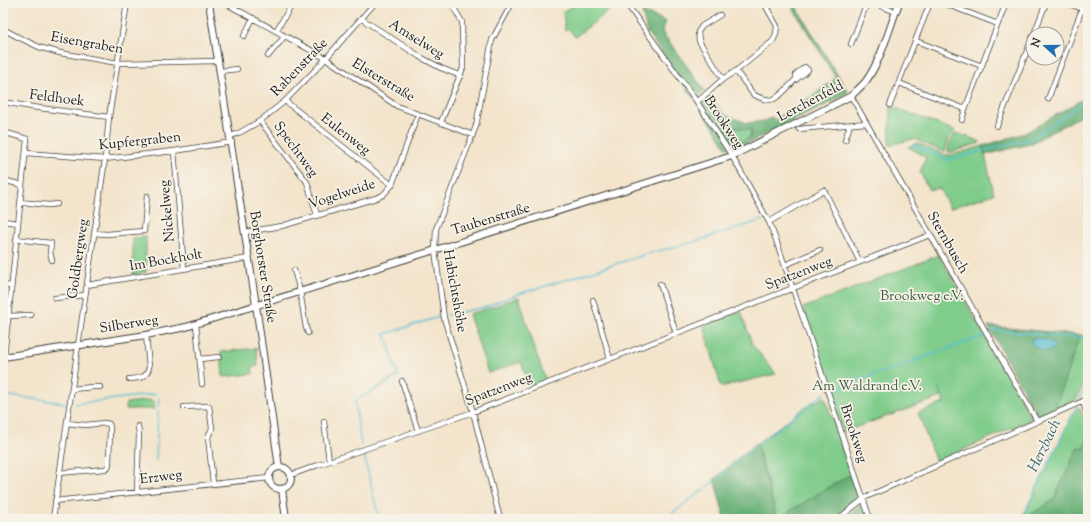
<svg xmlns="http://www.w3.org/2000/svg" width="1091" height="522" viewBox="0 0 1091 522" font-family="'Sorts Mill Goudy',serif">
<rect width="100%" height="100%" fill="#f7f3e8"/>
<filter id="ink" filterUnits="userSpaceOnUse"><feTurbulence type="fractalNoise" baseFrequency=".025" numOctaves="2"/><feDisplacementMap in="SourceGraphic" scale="8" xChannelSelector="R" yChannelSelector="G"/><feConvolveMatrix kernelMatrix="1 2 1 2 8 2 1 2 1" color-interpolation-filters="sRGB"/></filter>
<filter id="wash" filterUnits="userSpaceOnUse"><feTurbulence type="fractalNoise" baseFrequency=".012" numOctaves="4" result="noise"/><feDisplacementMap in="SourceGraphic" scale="16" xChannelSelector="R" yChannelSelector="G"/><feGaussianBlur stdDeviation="0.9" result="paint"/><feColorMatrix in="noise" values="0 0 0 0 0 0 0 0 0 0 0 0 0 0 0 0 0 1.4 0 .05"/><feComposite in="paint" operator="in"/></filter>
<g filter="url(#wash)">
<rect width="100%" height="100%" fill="#f3e4cb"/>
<path fill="#7fcc8b" stroke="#4e7454" d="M576,3h43l-44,34 -7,-9 -3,3 -2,-19z
M891,106l65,25c-7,4 -9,13 -11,21l-31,-13 -25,6z
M727,126l25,4 -2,7 -16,9z
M957,133l22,8 1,2 -28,9h-4c0,-6 3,-13 7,-18z
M917,143l28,12h7l31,-9 11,48 -44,14 -11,-20 -10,2 -9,-18 6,-15 -18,-10z
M146,237v35l-13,3v-37z
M939,255l93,164 -96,43 -18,-49 26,-10 -5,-15 2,9 -98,35 -20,-66 -20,-58z
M519,297l16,53 11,31 -16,6 -9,-25 -33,11 -19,-59 27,-8z
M741,311l11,33 24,30 -55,13 -17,-61z
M1080,335l8,1v39l-12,25 -21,8z
M256,348l2,18 -6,1 1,5 -1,2 -29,3 -2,-25z
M825,397l26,77 -74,45 -20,-76 47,-35z
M150,400l4,2v7h-28v-6z
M1080,408l8,24v7l-4,10 -6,-2 -24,53 -30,19h-2l53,-110z"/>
<path fill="#67b077" stroke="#42664a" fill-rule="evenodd" d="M791,3h3l54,89 -12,8 -100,49 -2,-3 -7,2 -30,-46 6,-5 5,-2 17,20 22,8 16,-2 10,-4v4l38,-24 25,-19 -45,-73 1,-1zM728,126l24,4 -2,7 -16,9z
M642,12l17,6 7,4 -4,10 43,59 -11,8 -47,-67z
M1088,96v131h-2v-114l-56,31 -45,11 -2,-9 42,-13z
M988,326l92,9 -25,73 -17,9z
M1088,439v80h-64l30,-19 24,-53 6,2z
M756,443l21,76 74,-45 8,26 -24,19h-110l-11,-40z
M861,504h2l5,15h-25z"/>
<path fill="#55bed2" stroke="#386d77" d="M1033,338c8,1 20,1 22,10 -10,6 -16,2 -24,-5v-4z"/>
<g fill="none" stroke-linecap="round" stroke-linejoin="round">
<path stroke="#55bed2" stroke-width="1.5" d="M913,145l33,15 85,-21 15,-10 42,-30
M448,315l37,-8 33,-13 31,-9 101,-32 37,-9 76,-24
M990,332l4,-2 94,8
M7,364l-4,31 63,8
M880,373l104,-37
M833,390l44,-16
M1079,401l9,-19
M75,404l81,-10
M158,407l1,-9
M361,445l-6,-44 43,-25 -13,-42 54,-17
M363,451l16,68
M156,460l2,-48
M665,519l43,-33 46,-40 40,-29 20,-16 10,-7
M1021,519l56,-113"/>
</g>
</g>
<g filter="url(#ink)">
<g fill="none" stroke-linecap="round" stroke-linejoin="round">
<g stroke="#3c3a36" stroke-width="6">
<path id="street" d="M114,3l13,2
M225,3l100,55 72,48 76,29
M626,3l71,99 35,54 37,66 7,18 39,113 55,166
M873,3l23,9
M943,3l55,21
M1067,3l21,8
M720,15l-18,11 -4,6 1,9 24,38
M362,19l60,39 19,10 20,8
M3,29l15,8 21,10 21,6 58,10 101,-2
M276,31l17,-28
M1034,34l12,-31
M244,36l9,-18
M916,41l66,25
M851,44l16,-41
M268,56l17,-20
M221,71l16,-2
M736,71l17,23c6,4 15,7 21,5 8,-4 15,-13 21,-19 4,-3 9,-6 13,-10l-3,-3 -9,7v6
M899,83l66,26
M851,96l186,325
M1048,99l34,-90
M285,101l107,84
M3,102l29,5 77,10
M697,102l26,-23 13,-8 37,-30 3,-7 1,-8 -13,-23
M890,105l40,-102
M962,120l3,-11 41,-106
M260,121l47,61 10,33
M441,122l22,-54 -1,-46 -11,-19
M997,126l36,-90
M799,129l67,-6
M3,132l24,7 -23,218
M231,136l8,-3 21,-12 25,-20 36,-37 54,-61
M845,140l5,-15
M174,151l10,118
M26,153l79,6 69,-8 58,-9
M3,180l19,5
M20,202l29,3 8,-1
M3,221l15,2
M769,222l55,-32 36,72
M245,232l37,-6 94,-28 7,-3 9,-10 26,-71
M94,233l13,1 37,-3 3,-35
M16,239l35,4 -1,9 2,8
M785,265l35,-15
M294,270l6,21 6,37 2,5
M660,284l16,49
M3,285l8,1
M87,285l162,-27
M55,298l30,-3
M593,300l17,59
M3,306l6,-1
M8,316l23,-1
M196,324l6,60
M200,359l19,-2
M129,379c10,-1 18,0 20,-12l-3,-32
M402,381l16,50
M72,389l21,-2h7
M1083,401l5,18
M184,407l25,-1 3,22 -4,9 5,46
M324,421l5,40
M59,473l46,-4 3,-2 1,-3 1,-37 -1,-3 -4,-1 -20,2 -18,-2
M291,475l27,-10 155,-53 457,-177
M137,492l2,-57 -1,-9
M55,501l214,-23
M53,519l52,-360 4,-42 18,-114
M500,519l-27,-107 -29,-94 -9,-68 1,-21 40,-103 16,-86 20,-37
M838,519l28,-22 222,-98"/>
</g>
<g stroke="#3c3a36" stroke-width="8">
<path id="secondary" d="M209,3l47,302 23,162
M3,357l143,-22 40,-8 249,-77 297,-94 119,-60c5,-5 11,-10 15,-15 15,-20 24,-55 33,-78
M269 478a11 11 0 1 1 22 0a11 11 0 1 1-22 0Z
M282,489l4,30"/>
</g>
<use href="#street" stroke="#fff" stroke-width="4.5"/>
<use href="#secondary" stroke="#fff" stroke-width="6"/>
</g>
</g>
<g text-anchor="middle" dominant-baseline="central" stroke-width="3.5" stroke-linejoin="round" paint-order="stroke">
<g font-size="14" fill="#1c1c1c" stroke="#f7f3e8">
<text transform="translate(416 40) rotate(32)">Amselweg</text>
<text transform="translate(87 44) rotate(10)">Eisengraben</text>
<text transform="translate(300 68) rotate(-46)">Rabenstraße</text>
<text transform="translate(383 81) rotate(31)">Elsterstraße</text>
<text transform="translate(57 99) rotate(7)">Feldhoek</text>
<text transform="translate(811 102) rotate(-28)">Lerchenfeld</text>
<text transform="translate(723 123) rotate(57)">Brookweg</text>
<text transform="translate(345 135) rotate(38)">Eulenweg</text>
<text transform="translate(140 142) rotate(-6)">Kupfergraben</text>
<text transform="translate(295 150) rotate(54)">Spechtweg</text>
<text transform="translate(342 195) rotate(-18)">Vogelweide</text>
<text transform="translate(168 211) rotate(-95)">Nickelweg</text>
<text transform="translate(491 220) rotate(-17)">Taubenstraße</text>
<text transform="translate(947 243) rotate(60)">Sternbusch</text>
<text transform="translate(79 259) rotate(-82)">Goldbergweg</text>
<text transform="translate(166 261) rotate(-10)">Im Bockholt</text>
<text transform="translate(262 267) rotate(81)">Borghorster Straße</text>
<text transform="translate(799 274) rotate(-21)">Spatzenweg</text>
<text transform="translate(454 291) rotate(80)">Habichtshöhe</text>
<text transform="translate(129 325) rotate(-9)">Silberweg</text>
<text transform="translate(499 390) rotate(-21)">Spatzenweg</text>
<text transform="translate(853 434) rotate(72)">Brookweg</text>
<text transform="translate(161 478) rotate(-7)">Erzweg</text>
</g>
<g font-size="14" fill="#3f5a43" stroke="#f7f3e8">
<text x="922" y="297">Brookweg e.V.</text>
<text x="867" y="387">Am Waldrand e.V.</text>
</g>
<g font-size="15" font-style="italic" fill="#335d65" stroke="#f7f3e8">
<text transform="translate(1045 446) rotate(-64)">Herzbach</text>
</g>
</g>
<rect width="1091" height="522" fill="none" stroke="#f7f3e8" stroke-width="16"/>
<g transform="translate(1045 46) rotate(291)"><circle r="19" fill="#f7f3e8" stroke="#9f9d96"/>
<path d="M0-3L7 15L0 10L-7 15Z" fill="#1f6fb2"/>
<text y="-6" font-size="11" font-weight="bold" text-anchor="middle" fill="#1c1c1c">N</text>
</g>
</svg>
